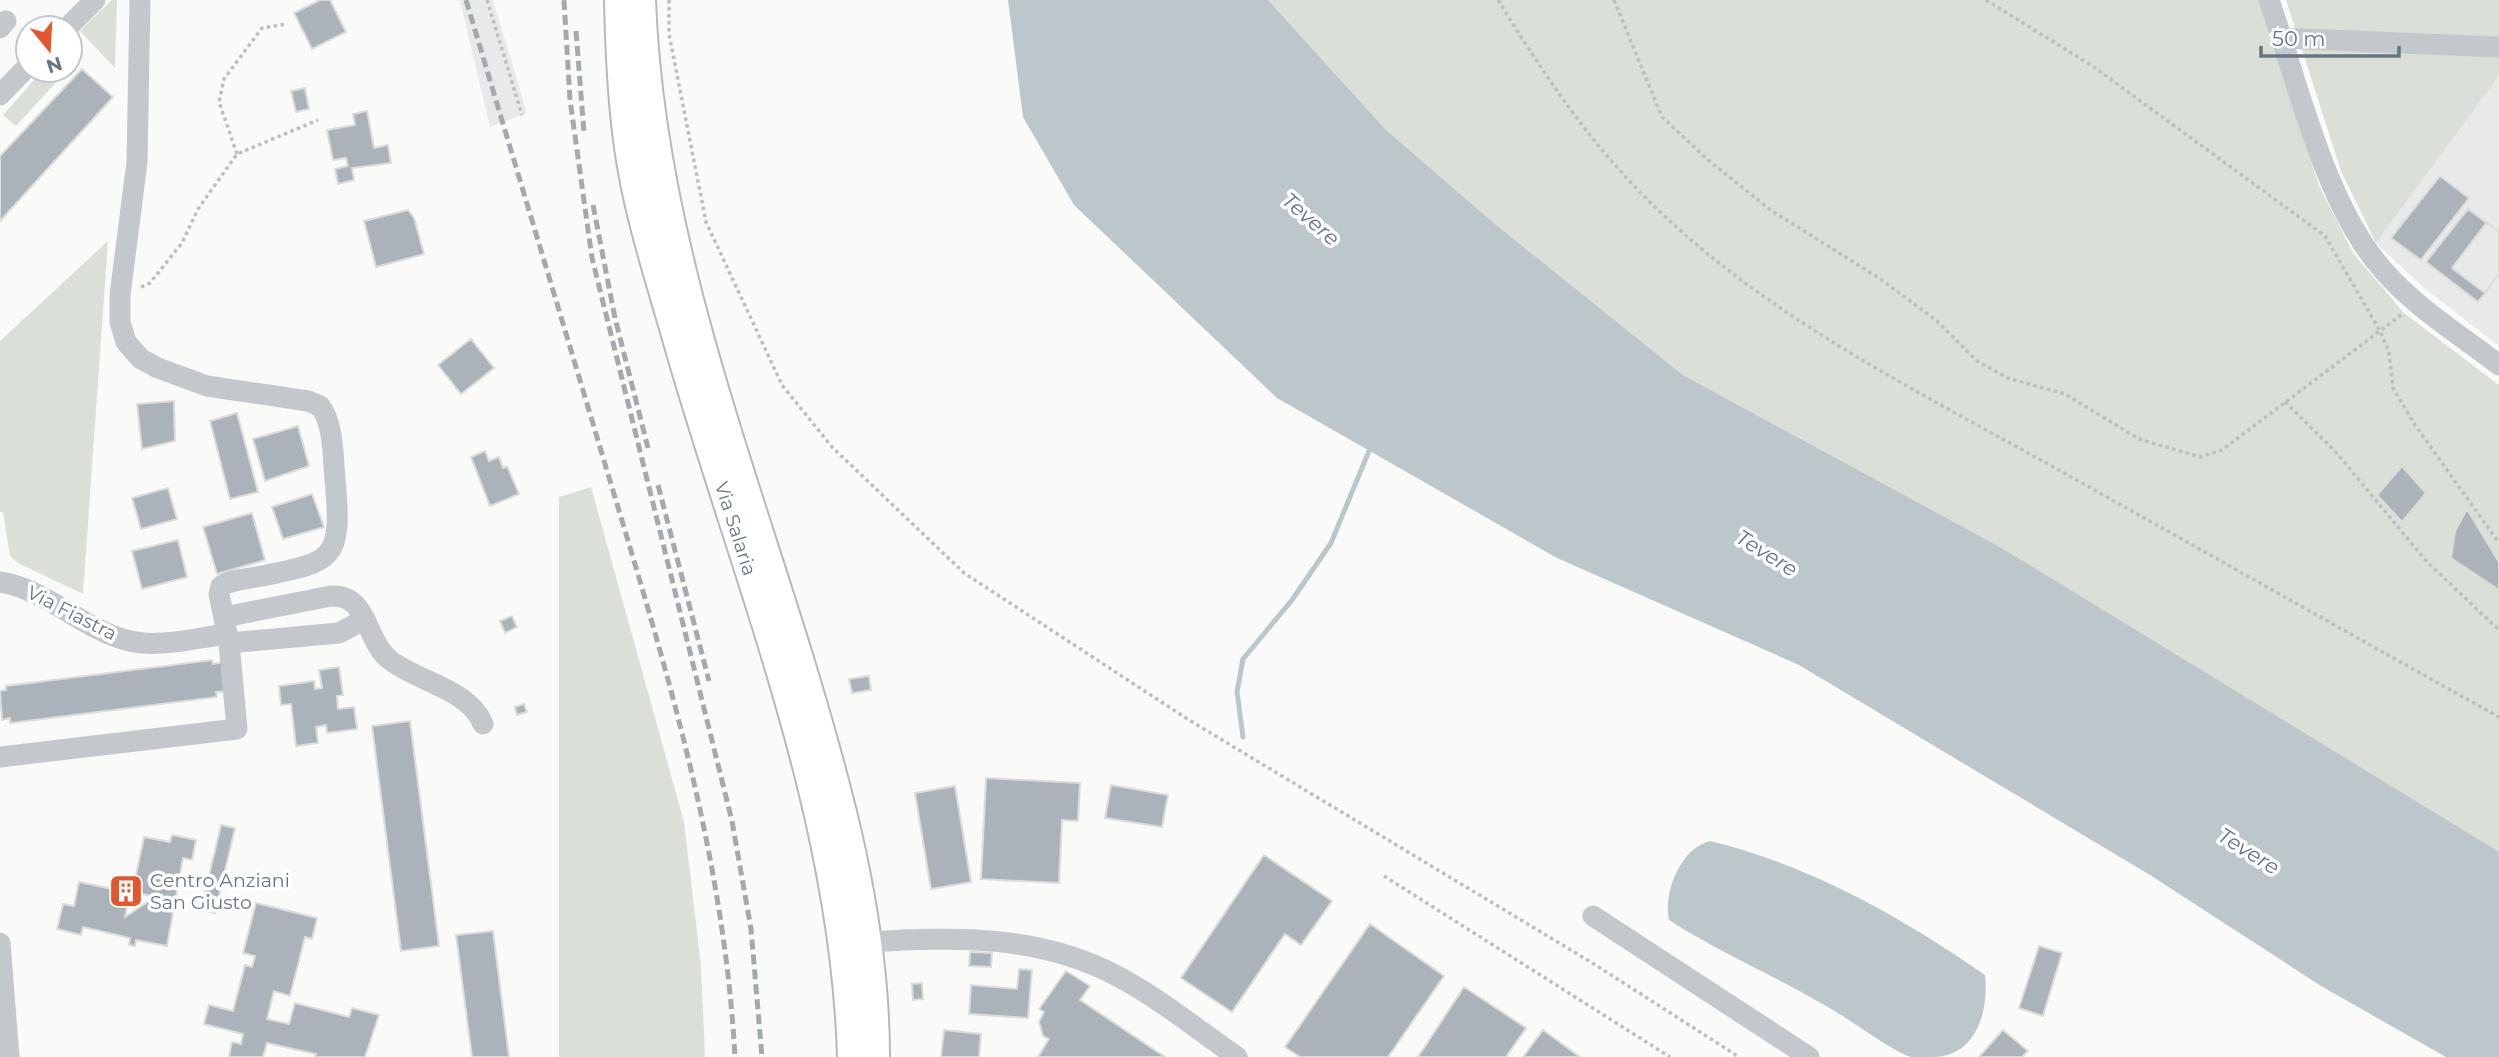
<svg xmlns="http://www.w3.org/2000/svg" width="2499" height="1057" viewBox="0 0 2499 1057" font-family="Montserrat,sans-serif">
<rect width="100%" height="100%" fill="#fafaf8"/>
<path fill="#e8e9e9" d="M454,0h39l34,113 -37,14 -30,-126z
M2499,76v270l-76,-59 -47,-44z"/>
<path fill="#dadfd7" d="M112,0h5l-2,68 -35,-37z
M1268,0h991l60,186 34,67 51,60 95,72v470l-499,-308 -317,-172 -188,-151 -109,-94z
M2286,0h213v76l-123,167 -35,-72z
M43,70h10l8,7 -45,49 -13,-11z
M108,241l-25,353 -65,-31 -8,-7 -7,-44h-3v-171z
M591,487l93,335 17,144 4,91h-146v-560z"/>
<path fill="#bbc7cb" d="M1008,0h260l118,130 109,94 188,151 317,172 499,305v205h-53l-125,-71 -171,-111 -351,-210 -242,-107 -280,-160 -203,-193 -51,-88z
M1710,841c99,24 192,76 275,134 4,37 -9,82 -53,82 -6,0 -15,0 -21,0 -21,-7 -57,-35 -78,-47 -53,-32 -111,-56 -164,-90 -6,-28 12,-72 41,-79z"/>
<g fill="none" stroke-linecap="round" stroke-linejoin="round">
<path stroke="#bbc7cb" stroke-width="5" d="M1243,737l-6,-45 6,-33 49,-59 39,-57 38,-92"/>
</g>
<path fill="#aab3b9" stroke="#dcdcda" stroke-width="2" fill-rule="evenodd" d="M320,0h10l16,32 -34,17 -18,-36z
M82,69l31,28 -113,124v-65z
M305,88l4,21 -13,3 -5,-21z
M367,111l7,37 14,-3 3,18 -39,5 2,12 -16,4 -3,-15 13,-3 -2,-8 -13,2 -6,-30 28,-5 -2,-11z
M2440,176l29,22 -48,62 -30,-22z
M2468,209l31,23v42l-21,28 -52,-40z
M408,210l6,8 10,36 -48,13 -12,-46z
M2487,222l12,10v42l-14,19 -33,-25z
M471,339l23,29 -33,26 -23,-29z
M174,401l1,40 -33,8 -5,-45z
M237,413l21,79 -28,7 -20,-78z
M298,426l11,40 -44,15 -12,-42z
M485,451l4,10 10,-4 4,11 4,-2 12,28 -29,12 -19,-49z
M2402,466l24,27 -24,29 -25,-27z
M168,488l9,31 -36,10 -9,-31z
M312,494l12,33 -41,12 -11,-32z
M2467,509l32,53v28l-48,-32 4,-27z
M252,513l13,47 -48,14 -14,-47z
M178,540l9,37 -45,12 -10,-38z
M512,616l5,11 -12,6 -5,-12z
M212,660l1,4 10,-2 4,29 -11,1 1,5 -207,26v-5l-8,2 -2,-29 6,-1v-4z
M339,667l4,28 -6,1 1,13 16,-2 3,22 -30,4 -1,-8 -10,2 2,16 -22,3 -5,-42 -10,1 -2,-19 35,-5 1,8 7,-1 -3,-18z
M869,676l2,14 -19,3 -3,-14z
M524,704l3,8 -10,3 -2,-8z
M410,721l29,225 -38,5 -29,-225z
M986,778l94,5 -2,38 -16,-1 -3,63 -78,-4z
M1111,785l57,10 -6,32 -57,-9z
M955,786l16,96 -40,7 -16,-96z
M221,825l14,3 -20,85 -14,-3z
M172,835l24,5 -4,20 -9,-2 -16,88 -31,-6 -1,6 -6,-1 1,-7 -47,-11 -2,8 -24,-6 6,-25 11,2 5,-24 37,8 20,-15 8,-38 26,5zM130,891l25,6 -30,20z
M1264,855l68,46 -31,44 -16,-11 -53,78 -51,-34z
M256,903l61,15 -5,21 -7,-2 -15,59 -16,-5 -7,28 22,5 6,-21 54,14 3,-9 27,7 -14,42h-50l1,-3 -49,-11 -4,14h-34l3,-15 9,2 2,-10 -39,-10 5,-19 24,6 12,-46 7,2 3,-11 -12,-3z
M1370,924l74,52 -56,81h-88l-15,-10z
M493,931l16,126h-37l-16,-122z
M2039,946l23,7 -19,63 -24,-8z
M970,952l22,1 -1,14 -22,-1z
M1019,969l13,1 -4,48 -59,-4 2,-29 46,4z
M1066,971l24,15 -10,14 85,57h-127l11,-18 -6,-3 -4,-14 5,-10 -5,-3z
M922,983l1,16 -10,1 -1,-16z
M1464,987l62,41 -20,29h-88z
M944,1030l37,4 -2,23h-38z
M1543,1030l37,27h-57z
M2003,1030l25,21 -6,6h-43z"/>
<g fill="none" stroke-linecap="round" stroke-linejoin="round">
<g stroke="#b5babe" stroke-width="32">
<g id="major">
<path id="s1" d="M619,0c1,49 3,98 10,147 9,65 30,128 48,191 67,236 168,470 175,719"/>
<path d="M641,0c8,226 91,442 157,656 40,131 77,263 77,401"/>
</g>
</g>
<path stroke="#bbbfc2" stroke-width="3.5" stroke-dasharray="3.5 3.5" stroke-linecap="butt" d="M487,0l35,115
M669,0v34l37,188 76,163 50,62 132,126 225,147 405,244 145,93
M1498,0c46,75 95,148 159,209 110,106 250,177 382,250 154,86 307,173 460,258
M1614,0l48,117 46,43 64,51 107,67 58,43 40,40 31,17 57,16 74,45 61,18 22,-7 179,-135
M1986,0l108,67 231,169 55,95 9,21 4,36 22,37 84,118
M237,154l-18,-52 5,-23 38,-51 25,-4
M141,287l9,-4 32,-40 16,-34 39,-55 81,-34
M2285,402l50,49 92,111 72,68
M1384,876l286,181"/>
<path stroke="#c3c8cc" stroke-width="21" d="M2269,0c29,83 56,205 114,270 33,38 76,64 116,95
M0,28l6,-7
M67,28l28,-28
M2282,38l217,9
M0,95l28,-29
M0,582c46,7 81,46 126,58 31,9 69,-2 101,-6
M224,617l107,-21c38,-2 34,45 59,64 28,22 79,29 93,64
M229,643l110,-10 26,-14
M0,757l237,-28 -8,-86 -10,-49 2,-8c10,-6 24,-7 36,-9 76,-15 86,-15 78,-97 -2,-22 -1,-56 -15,-74l-12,-5 -101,-15 -49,-18 -17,-9 -15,-17 -6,-20v-27l17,-133 3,-162
M1593,916l216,141
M867,942c87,-5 171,-8 250,34 42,22 81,54 120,81
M0,943l9,114"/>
<use href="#major" stroke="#fff" stroke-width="28"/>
<path stroke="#a2aab0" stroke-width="5" stroke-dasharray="10 5" stroke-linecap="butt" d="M466,0c48,161 97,323 145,484 57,190 113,373 124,573
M564,0l6,100 22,158 140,563 19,108 11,128
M576,31l8,102
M593,205l22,113 33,130
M658,485l51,196"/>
</g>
<defs>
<g id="building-square" transform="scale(1.75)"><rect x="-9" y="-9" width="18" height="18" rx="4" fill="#e4572e" stroke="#fff"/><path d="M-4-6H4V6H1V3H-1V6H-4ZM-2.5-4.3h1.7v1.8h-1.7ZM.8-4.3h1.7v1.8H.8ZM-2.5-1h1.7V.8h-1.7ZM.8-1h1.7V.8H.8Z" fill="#fff"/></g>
</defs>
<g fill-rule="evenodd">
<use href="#building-square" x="126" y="891"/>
</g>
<g text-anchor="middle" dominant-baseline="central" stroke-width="7" stroke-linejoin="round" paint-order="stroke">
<g font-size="19" fill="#657683" stroke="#fff">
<text stroke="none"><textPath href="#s1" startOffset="544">Via Salaria</textPath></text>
<text transform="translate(72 613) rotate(27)">Via Fiastra</text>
</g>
<g font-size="19" fill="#657683" stroke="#fff" text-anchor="start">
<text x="150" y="880">Centro Anziani<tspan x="150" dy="22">San Giusto</tspan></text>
</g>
<g font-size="21" font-style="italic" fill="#60757c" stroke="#fff">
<text transform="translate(1311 219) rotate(41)">Tevere</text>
<text transform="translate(1767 553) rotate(32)">Tevere</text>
<text transform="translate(2249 851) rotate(32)">Tevere</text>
</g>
</g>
<g transform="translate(49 49) rotate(162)"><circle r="33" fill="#ffffff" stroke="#c1c8cd" stroke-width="2"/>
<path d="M0-5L12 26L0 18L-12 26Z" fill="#e4572e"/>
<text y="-10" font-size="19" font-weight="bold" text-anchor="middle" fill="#657683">N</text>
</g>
<path d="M2261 46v10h138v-10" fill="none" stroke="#657683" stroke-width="3.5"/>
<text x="2272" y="46" font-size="21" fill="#657683" stroke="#ffffff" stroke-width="5" paint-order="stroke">50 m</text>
</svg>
